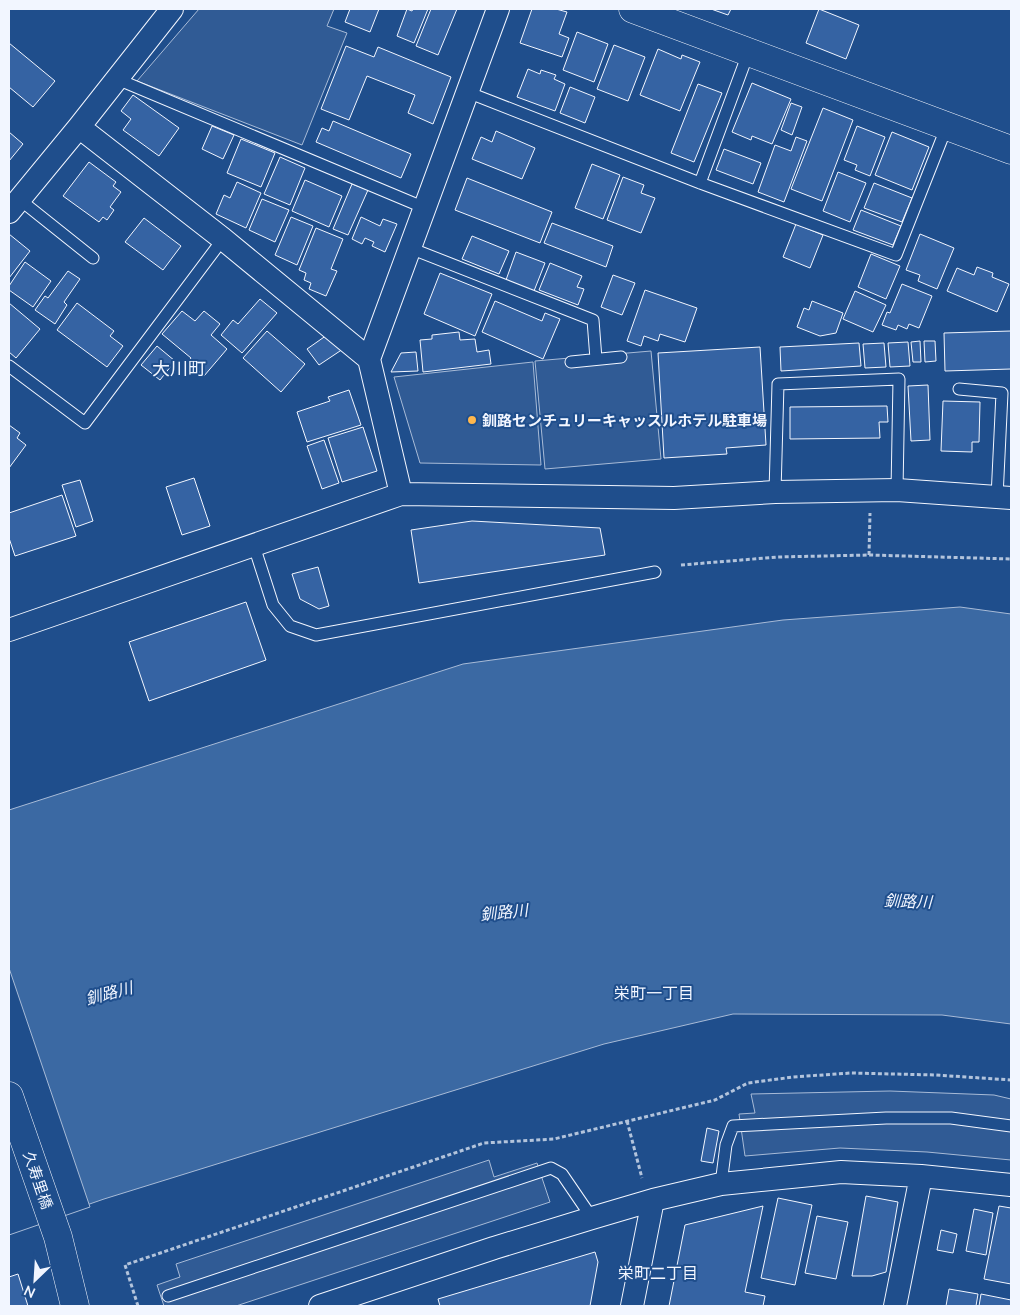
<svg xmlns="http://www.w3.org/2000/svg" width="1020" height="1315" viewBox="0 0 1020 1315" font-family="Mulish,'Noto Sans JP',sans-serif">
<rect width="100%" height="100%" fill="#1f4e8c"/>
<path fill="#305b95" stroke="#a8bbd7" d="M199,9h135l-7,17 20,7 -45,112 -165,-64z
M651,351l10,108 -116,10 -10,-108z
M533,362l8,103 -121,-2 -26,-86z
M890,1091l104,4 17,4v61l-84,-8 -87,-4 -95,8 -6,-42 16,-1 -4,-19z
M489,1160l5,17 43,-14 13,39 -314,104h-72l-7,-21 23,-8 -4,-13z"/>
<path fill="#3b69a3" stroke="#a8bbd7" d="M960,607l51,7v410l-69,-9 -209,-1 -129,30 -500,155 -95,33v-422l454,-146 320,-44z"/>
<path fill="#1f4e8c" stroke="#a8bbd7" d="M9,968l81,239 -81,28z"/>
<path fill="#3563a3" stroke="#f2f6ff" d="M350,9h29l-9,23 -25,-10z
M407,9l5,2 1,-2h15l-14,34 -17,-7z
M431,9h26l-19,46 -22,-9z
M532,9h24l11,3 -8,22 10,4 -7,19 -42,-14z
M711,9h20l-3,6z
M819,9l40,16 -13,34 -40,-16z
M577,32l31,12 -14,38 -31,-12z
M9,43l46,38 -22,26 -24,-20z
M614,45l31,12 -17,44 -31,-12z
M346,46l28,11 4,-10 73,30 -18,47 -25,-11 7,-18 -48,-19 -18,44 -28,-11z
M658,49l23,10 1,-4 18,7 -20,49 -40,-16z
M528,69l12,5 1,-4 15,5 -2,4 11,5 -10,27 -38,-14z
M752,83l39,16 -19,45 -20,-8 -1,4 -19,-8z
M698,84l24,9 -28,69 -23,-9z
M570,87l25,10 -10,26 -25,-10z
M133,95l46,33 -20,28 -36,-26 8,-11 -10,-8z
M791,103l11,4 -10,28 -11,-5z
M823,108l30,12 -31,81 -31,-12z
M333,121l78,33 -10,24 -85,-36 6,-14 7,3z
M212,126l22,9 -11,24 -21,-10z
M857,126l28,11 -15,39 -15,-6 2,-5 -13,-5z
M496,131l39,17 -13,31 -50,-20 9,-22 11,5z
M9,132l14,12 -14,17z
M892,132l37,15 -17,43 -37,-15z
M796,137l11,4 -23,61 -26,-10 17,-47 16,6z
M241,139l34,14 -14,34 -34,-14z
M724,149l37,14 -8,21 -37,-14z
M280,157l25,11 -15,37 -26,-11z
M89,162l27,20 -3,4 8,6 -11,15 4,3 -7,10 -4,-3 -4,5 -36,-26z
M592,164l28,11 -17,44 -28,-11z
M838,172l28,11 -16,39 -27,-11z
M623,177l21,8 -3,8 14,5 -14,35 -34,-13z
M467,178l85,34 -12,31 -85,-33z
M305,180l37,16 -13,31 -37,-16z
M237,182l24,11 -15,35 -30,-14 8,-19 6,3z
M874,183l38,15 -10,24 -38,-14z
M352,184l16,6 -20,45 -15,-6z
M262,199l27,11 -14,32 -26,-12z
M861,210l40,16 -8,19 -40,-15z
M291,217l22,9 -16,39 -22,-10z
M361,217l19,9 3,-7 14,5 -12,28 -13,-6 2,-4 -9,-4 -3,6 -10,-5z
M144,218l37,28 -18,24 -38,-28z
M552,223l61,23 -7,21 -62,-24z
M796,224l27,11 -13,33 -27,-11z
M316,228l27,11 -12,30 6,2 -11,25 -17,-7 2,-6 -7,-3 2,-7 -7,-3z
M9,234l21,17 -21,27z
M920,234l34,14 -17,41 -19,-8 2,-6 -14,-5z
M472,236l37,15 -10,23 -37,-15z
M516,252l29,11 -11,28 -28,-11z
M871,254l29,12 -14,33 -28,-12z
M25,262l26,19 -18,26 -24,-17v-4z
M550,263l32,13 -5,11 7,2 -6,16 -39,-15z
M977,267l16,6 -1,4 17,7 -12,28 -50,-21 10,-23 17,7z
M68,271l12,8 -16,23 3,3 -12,19 -20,-14 10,-14 3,2z
M440,273l52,21 -17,42 -51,-22z
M613,275l22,8 -13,32 -21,-8z
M902,284l30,12 -13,32 -10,-4 -2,5 -9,-4 -2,5 -14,-5 5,-13 3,1z
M645,290l52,18 -12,34 -25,-8 -2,7 -14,-5 -3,10 -14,-5z
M855,291l31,14 -13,27 -30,-13z
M260,299l17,14 -35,40 -21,-18 12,-15 5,4z
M495,301l47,20 3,-8 15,6 -17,40 -61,-27z
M812,301l31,12 -7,20 -16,3 -23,-9 7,-19 5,2z
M9,303l31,26 -24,29 -7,-6z
M77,303l37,28 -4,5 13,10 -16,21 -50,-37z
M182,311l13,10 9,-10 16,13 -9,11 16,14 -23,27 -16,-14 3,-4 -29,-24z
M267,331l38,33 -24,28 -38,-34z
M1011,331v38l-66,2 -1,-38z
M459,332l1,8 15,-1 2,13 12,-2 2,14 -68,8 -3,-32 12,-1v-4z
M327,335l19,12 -27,18 -12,-16z
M920,341l1,21h-8l-2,-20z
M924,341h11l1,20 -11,1z
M908,342l2,24 -20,1 -2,-24z
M859,343l2,23 -80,5 -1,-24z
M884,343l2,24 -21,1 -2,-24z
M157,346l18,15 -15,19 -19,-15z
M760,347l6,98 -40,3 1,6 -63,4 -6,-105z
M416,352l2,19 -27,1 10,-19z
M928,385l2,55 -19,1 -3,-55z
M349,390l12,35 -54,17 -10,-30 33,-11 -2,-4z
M943,401l37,1 -1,40h-7v10l-31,-1z
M887,406l1,16h-9l1,16 -90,1v-32z
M9,425l11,8 -3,5 9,7 -17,23z
M363,427l14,44 -35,11 -14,-44z
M324,440l15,43 -17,6 -15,-43z
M194,478l16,48 -28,9 -16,-48z
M80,480l13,41 -17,6 -14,-42z
M62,495l14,41 -61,20 -6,-18v-25z
M472,521l128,7 5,27 -186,28 -8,-53z
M318,567l11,39 -10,3 -19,-10 -8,-25z
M246,602l20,58 -117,41 -20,-59z
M707,1128l12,3 -6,32 -12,-2z
M866,1196l32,6 -12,70 -14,4h-20z
M778,1198l34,7 -17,80 -34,-7z
M763,1206l-18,86 20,4 -2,10h-94l16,-81z
M999,1206l12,2v76l-27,-5z
M974,1209l19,4 -7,42 -20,-4z
M817,1216l31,6 -12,57 -31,-6z
M941,1230l16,4 -4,19 -16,-3z
M595,1252l3,10 -8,44h-150l-2,-7z
M18,1274l10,32h-19v-29z
M949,1289l29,5 -2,12h-30z
M981,1294l30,6v6h-32z"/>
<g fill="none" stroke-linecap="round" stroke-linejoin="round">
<g stroke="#f2f6ff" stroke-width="13">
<path id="service" d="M117,79l308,129
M467,92l233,91 196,72 51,-129
M700,183l49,-132
M19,199l74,59
M410,248l183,72 3,39
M571,362l50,-5
M9,366l76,57 138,-184
M959,389l43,4 -5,104
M775,492l3,-108 121,-5 -2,111
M254,546l19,59 17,21 26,9 339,-63
M721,1184l5,-39 7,-19 153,-8h65l60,8
M168,1296l383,-128 11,6 30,44"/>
</g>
<g stroke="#f2f6ff" stroke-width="24">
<path id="minor" d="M79,127l144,112 146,120
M9,212l70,-85 93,-118
M401,494l-32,-135 129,-350
M9,630l392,-136 273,4 101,-6 122,-2 114,8
M320,1306l174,-58 98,-30 61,-18 68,-16 120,-12 80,4 90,9
M632,1306l21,-106
M895,1306l26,-130"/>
</g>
<g stroke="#f2f6ff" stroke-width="29">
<path id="tertiary" d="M633,9l378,141
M9,1096l49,141 17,69"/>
</g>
<path stroke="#b3c4dc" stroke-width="3" stroke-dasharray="4 2.5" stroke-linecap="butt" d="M869,555l1,-42
M681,565l97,-8 91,-2 142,4
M627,1121l15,57
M138,1306l-13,-41 359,-122 70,-4 161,-39 33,-17 45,-6 58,-4 85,2 75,5"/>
<use href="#service" stroke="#1f4e8c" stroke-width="11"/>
<use href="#minor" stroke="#1f4e8c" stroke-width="22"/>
<use href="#tertiary" stroke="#1f4e8c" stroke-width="28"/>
</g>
<circle fill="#ffb74d" stroke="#1f4e8c" stroke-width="2" cx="472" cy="420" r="5"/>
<g text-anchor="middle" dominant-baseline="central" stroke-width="4" stroke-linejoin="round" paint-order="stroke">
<g font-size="15" font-weight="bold" fill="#f2f6ff" stroke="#1f4e8c" text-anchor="start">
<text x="482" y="420">釧路センチュリーキャッスルホテル駐車場</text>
</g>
<g font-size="15" fill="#f2f6ff" stroke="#1f4e8c">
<text transform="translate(38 1180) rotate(71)">久寿里橋</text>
</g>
<g font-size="16" font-style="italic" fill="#f2f6ff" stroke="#1f4e8c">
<text transform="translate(908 901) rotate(2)">釧路川</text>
<text transform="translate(504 912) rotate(-6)">釧路川</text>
<text transform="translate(109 993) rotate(-15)">釧路川</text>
</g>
<g font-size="16" fill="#f2f6ff" stroke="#1f4e8c">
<text x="654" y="993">栄町一丁目</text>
<text x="658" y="1273">栄町二丁目</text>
</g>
<g font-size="18" fill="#f2f6ff" stroke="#1f4e8c">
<text x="179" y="368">大川町</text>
</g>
</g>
<rect width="1020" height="1315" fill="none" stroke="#f2f6ff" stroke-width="20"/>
<g transform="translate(35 1280) rotate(205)" stroke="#1f4e8c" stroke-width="4" paint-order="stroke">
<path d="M0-4L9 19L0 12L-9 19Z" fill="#f2f6ff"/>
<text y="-8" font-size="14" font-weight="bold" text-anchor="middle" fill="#f2f6ff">N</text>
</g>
</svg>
